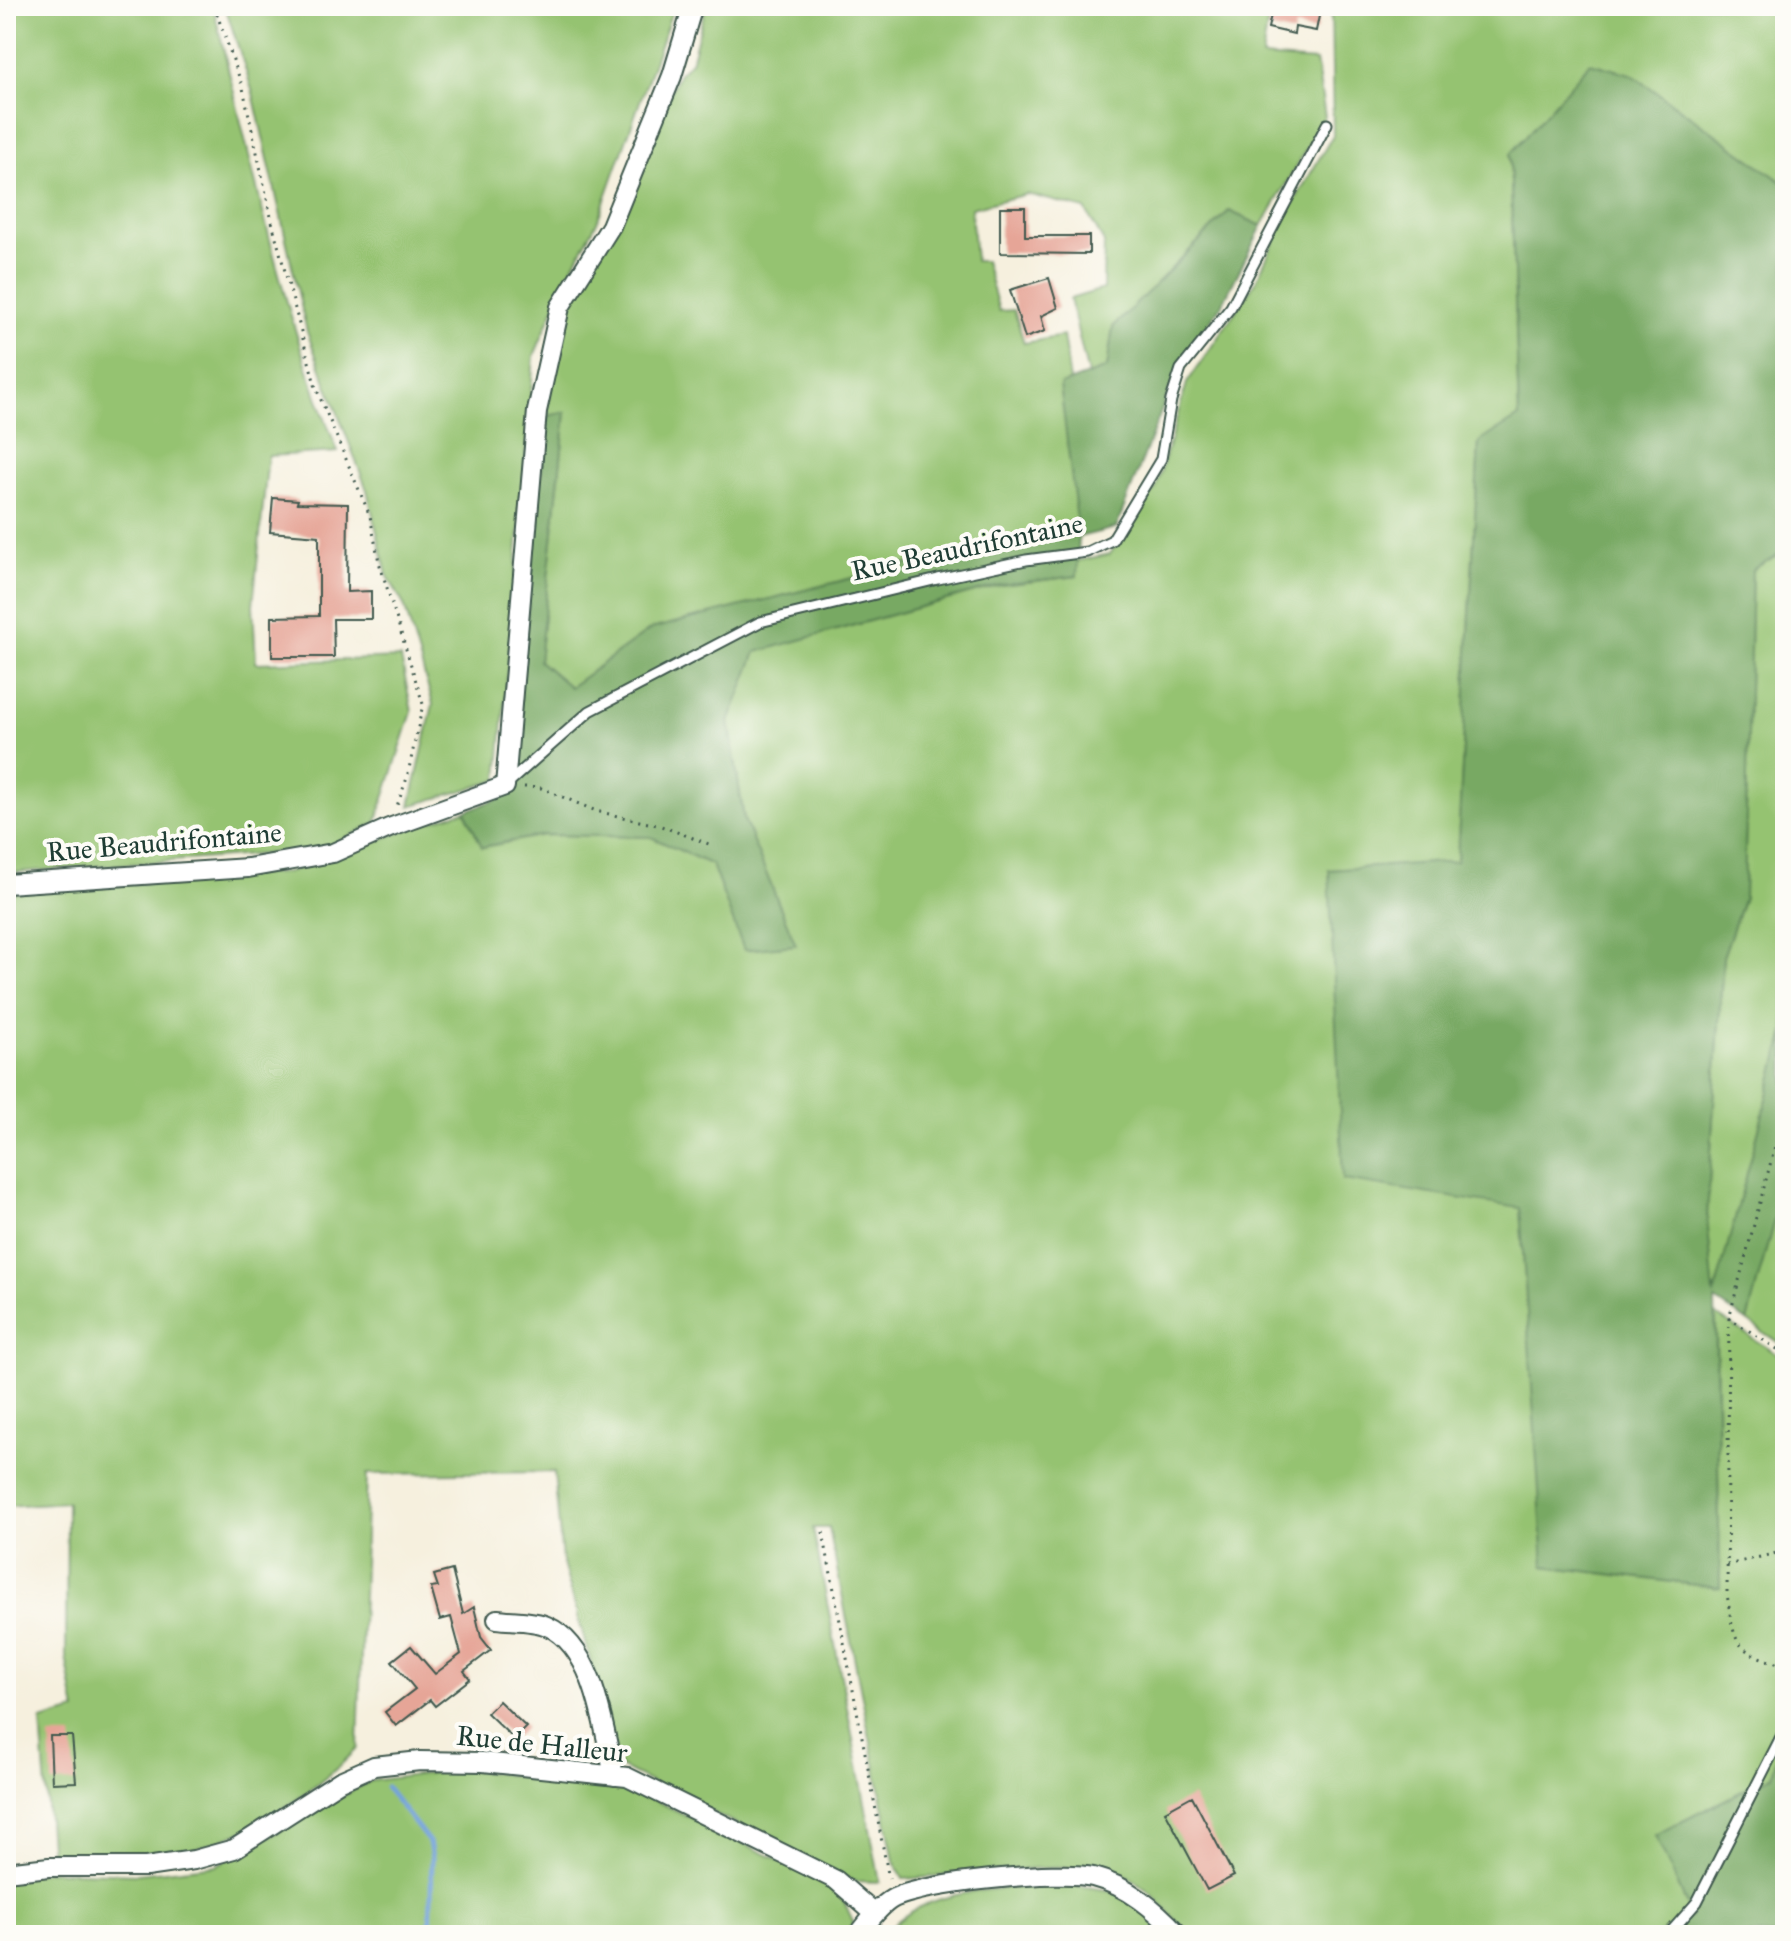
<svg xmlns="http://www.w3.org/2000/svg" width="1791" height="1941" viewBox="0 0 1791 1941" font-family="'IM FELL Great Primer',serif">
<rect width="100%" height="100%" fill="#fdfcf7"/>
<filter id="ink" filterUnits="userSpaceOnUse"><feTurbulence type="fractalNoise" baseFrequency=".0125" numOctaves="2"/><feDisplacementMap in="SourceGraphic" scale="16" xChannelSelector="R" yChannelSelector="G"/><feConvolveMatrix kernelMatrix="1 2 1 2 8 2 1 2 1" color-interpolation-filters="sRGB"/></filter>
<filter id="wash" filterUnits="userSpaceOnUse"><feTurbulence type="fractalNoise" baseFrequency=".006" numOctaves="4" result="noise"/><feDisplacementMap in="SourceGraphic" scale="32" xChannelSelector="R" yChannelSelector="G"/><feGaussianBlur stdDeviation="1.8" result="paint"/><feColorMatrix in="noise" values="0 0 0 0 0 0 0 0 0 0 0 0 0 0 0 0 0 1.4 0 .05"/><feComposite in="paint" operator="in"/></filter>
<g filter="url(#wash)">
<rect width="100%" height="100%" fill="#f6f0de"/>
<path fill="#95c371" stroke="#5a8052" stroke-width="2" d="M6,6h207c37,149 67,303 125,446l-70,4 -15,149 3,58 145,-5 11,54 -36,111 -55,27 -315,23z
M225,6h449l-77,216 -30,55 -33,79 -36,424 -88,26 23,-102 -29,-99 -17,-30 -20,-85 -60,-158 -54,-239z
M706,6h564l-8,51 54,4 9,55 -63,110 -33,-15 -116,116 -6,41 -19,7 -18,-76 33,-10 1,-47 -19,-33 -58,-15 -56,14 4,53h10l14,50 15,-1 10,33 39,-7 7,45 -9,5 16,135 -426,108 -81,58 -31,-26 27,-248 -19,3 9,-66 17,-52 106,-225 12,-11z
M1331,6h454v178l-154,-110 -121,80 9,264 -40,24 -22,420 -128,8 191,337 25,359 175,21 -4,-272 69,44v361l-12,56 -117,59 36,81 -34,19h-469c-19,-20 -38,-47 -63,-59 -40,-19 -174,0 -223,3l-9,-18 -65,-333h-16l67,354 -27,-1 -233,-114 -58,-207 -8,-88 -187,2 -9,274c-51,52 -117,94 -190,106 -38,6 -79,4 -117,7l-10,-140 35,-10 -10,-54 1,-155 -61,4v-613l277,-20c62,-16 119,-46 182,-62l18,36 61,-12 107,2 61,28 32,85 51,-5 -51,-125 -15,-98 27,-70 245,-67 76,-9v-15l33,-7 46,-66 31,-105 69,-102 31,-67 46,-79z
M1785,550v482l-71,267 -7,-82 16,-260 21,-60 8,-327z
M1785,1179v168l-38,-26z
M463,1769l173,22 202,98 16,34 -10,12h-838v-57l44,-7 88,3 79,-9 153,-84z
M1066,1884l55,8 52,43h-290c44,-51 122,-45 183,-51z"/>
<path fill="#78a963" stroke="#4c734c" stroke-width="2" d="M1590,63l41,11 154,110v366l-33,20 -8,327 -21,60 -16,259 7,80 71,-264v147l-38,142 -32,-21 5,288 -176,-22 -24,-358 -177,-28 -14,-310 128,-9 22,-419 40,-25 -9,-263z
M1229,211l33,15 -39,77 -43,60 -64,165 -37,9 -2,39 -77,9 -244,67 -27,70 15,98 52,125 -52,5 -32,-85 -61,-28 -107,-2 -62,12 -17,-36 44,-16 38,-379 19,-4 -27,249 31,26 81,-58 426,-108 -17,-136 47,-17 6,-41z
M1785,1720v215h-127l34,-19 -37,-81 117,-59z"/>
<g fill="none" stroke-linecap="round" stroke-linejoin="round">
<path stroke="#73a2dc" stroke-width="5" d="M386,1787l43,55 3,16 -2,77"/>
</g>
<g id="blocks">
<path fill="#e6a597" d="M1273,6h48l-5,25 -21,-4 -1,7 -26,-6z
M1000,207h25v29h64v18l-89,-1z
M1049,278l9,30 -17,8 4,15 -20,7 -15,-48z
M273,498l25,2 -1,3 51,1 -1,88 24,-1v28h-38l1,38h-62v-40l47,-1v-80l-49,-4z
M452,1570l11,44 11,-7 7,30 10,13 -27,21 6,8 -35,27 -5,-6 -34,26 -11,-14 30,-23 -23,-28 19,-15 24,28 26,-20 -10,-37 -11,3 -9,-32 7,-1 -4,-12z
M499,1701l27,26 -12,12 -27,-26z
M50,1736h22l4,46 -24,1z
M1192,1796l42,80 -27,14 -42,-79z"/>
</g>
</g>
<g filter="url(#ink)">
<use href="#blocks" fill-opacity="0" stroke="#3f584e" stroke-width="2"/>
<g fill="none" stroke-linecap="round" stroke-linejoin="round">
<g stroke="#3f584e" stroke-width="13">
<path id="service" d="M507,784l83,-73 170,-89 178,-43 88,-19 61,-8 25,-12 49,-81 10,-59 10,-31 50,-62 96,-183
M1668,1935l29,-33 88,-173"/>
</g>
<g stroke="#3f584e" stroke-width="22">
<path id="minor" d="M6,884l242,-16 85,-15 56,-25 116,-42 32,-375 23,-104 51,-81 61,-150 21,-70
M497,1619c15,2 36,1 50,7 48,21 57,104 67,150
M6,1872l43,-5h97l48,-7 40,-11 106,-68 34,-15 46,-5 63,1 144,15 209,103 39,34
M858,1935c10,-12 20,-28 34,-36 29,-16 169,-30 201,-22 35,9 62,32 86,58
M1784,1935l1,-1"/>
</g>
<path stroke="#3f584e" stroke-width="3" stroke-dasharray="2 6" stroke-linecap="butt" d="M214,6l29,82 30,138 43,162 54,128 9,46 44,142 -16,74 -10,28
M524,787l17,1 55,23 65,15 53,20
M1785,1109l-56,209 56,36
M1729,1318l-2,276c8,53 7,56 58,72
M823,1532l66,347
M1727,1565l58,-14"/>
<use href="#service" stroke="#fff" stroke-width="9"/>
<use href="#minor" stroke="#fff" stroke-width="18"/>
</g>
</g>
<g text-anchor="middle" dominant-baseline="central" stroke-width="8" stroke-linejoin="round" paint-order="stroke">
<g font-size="28" fill="#1f3d34" stroke="#fdfcf7">
<text transform="translate(967 547) rotate(-12)">Rue Beaudrifontaine</text>
<text transform="translate(164 842) rotate(-5)">Rue Beaudrifontaine</text>
<text transform="translate(542 1744) rotate(6)">Rue de Halleur</text>
</g>
</g>
<rect width="1791" height="1941" fill="none" stroke="#fdfcf7" stroke-width="32"/>
</svg>
